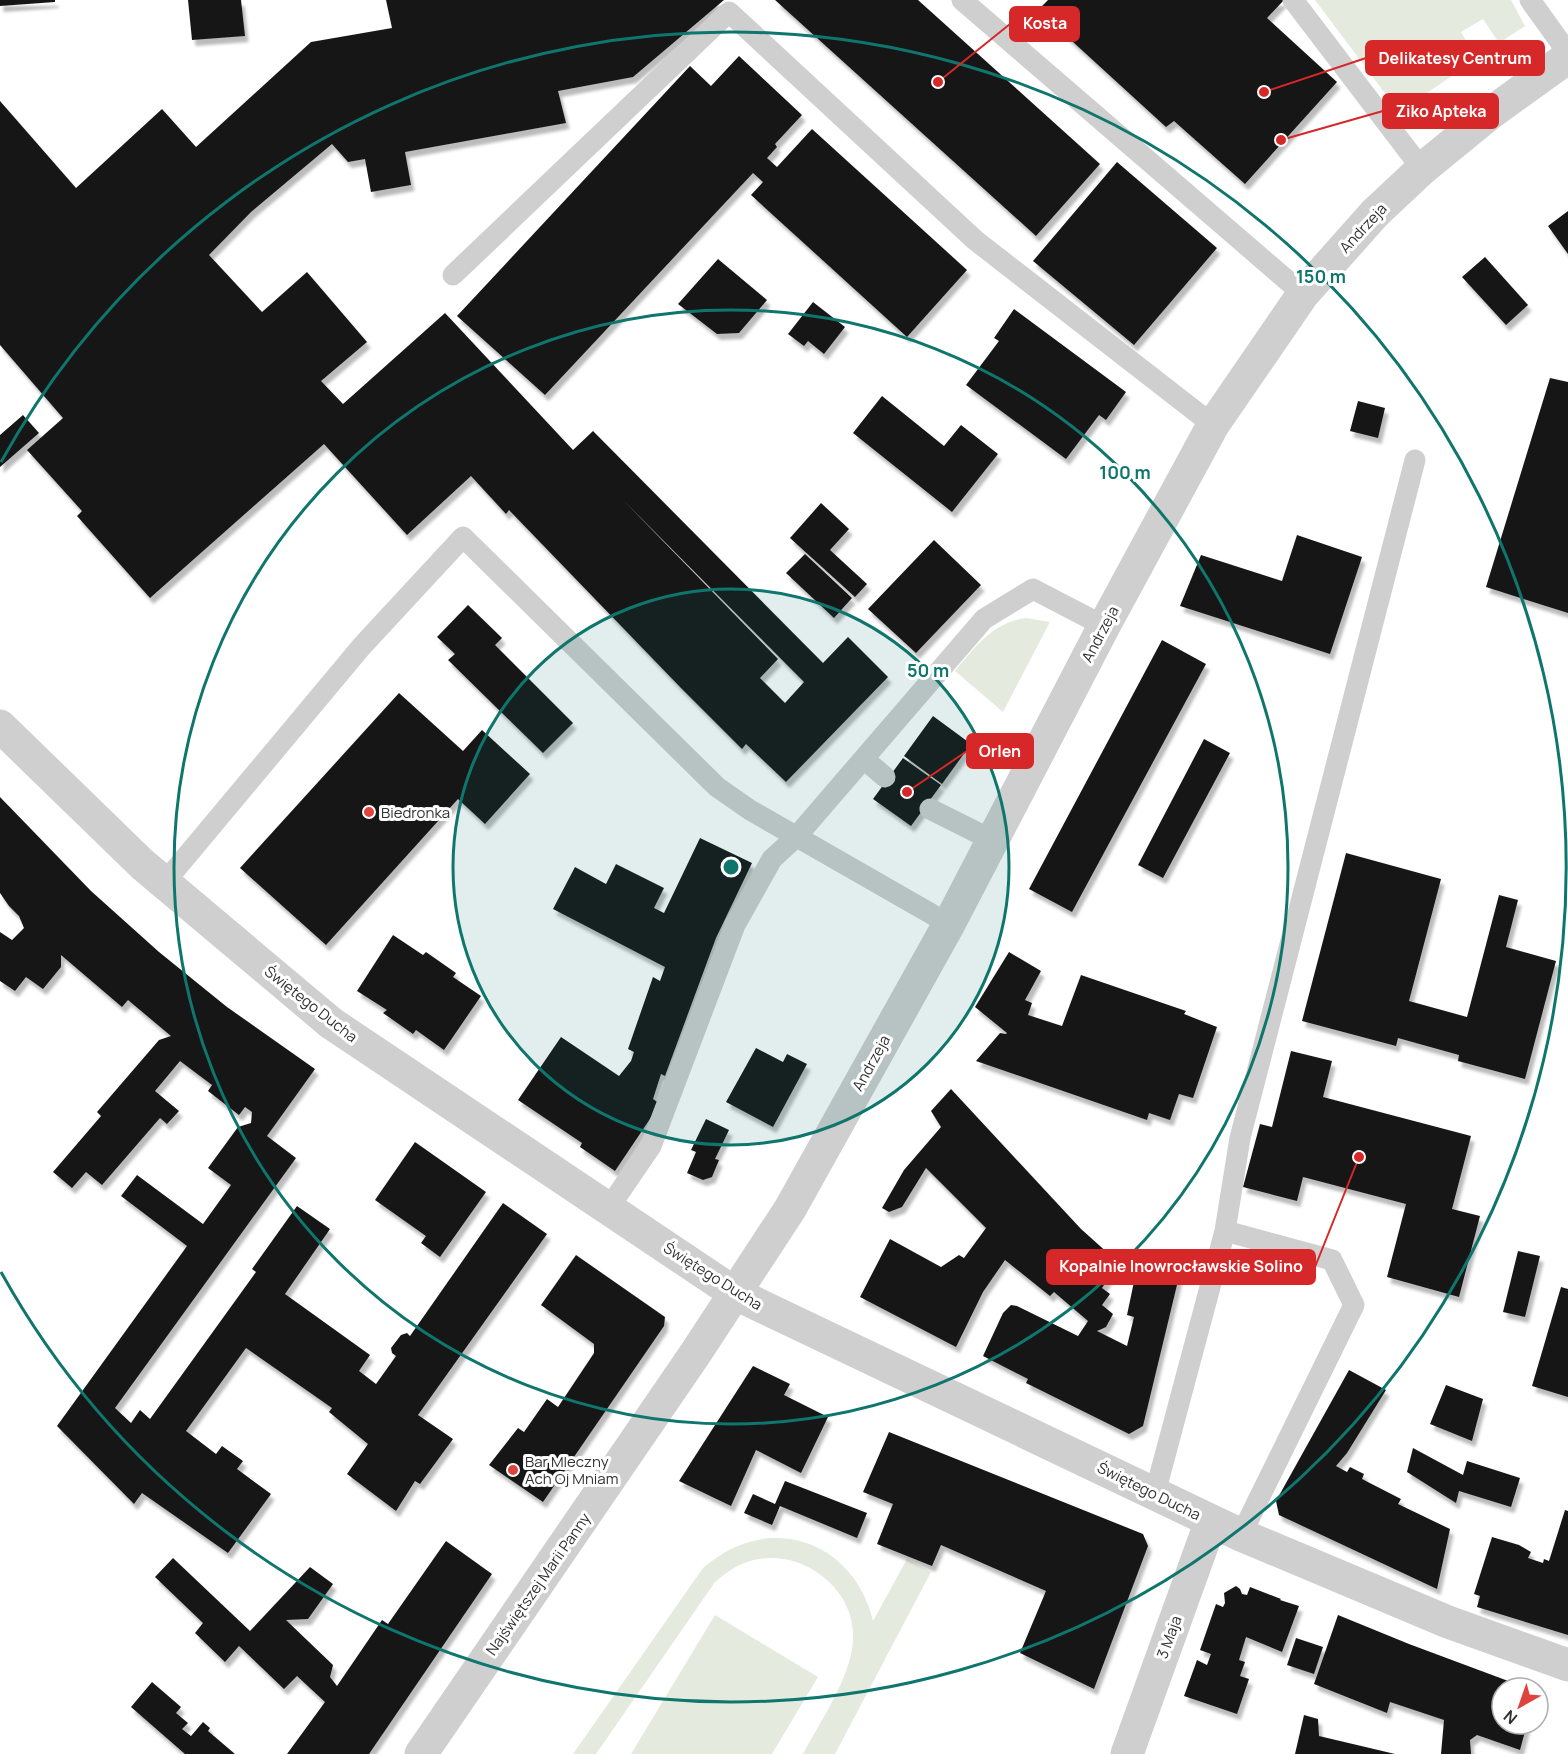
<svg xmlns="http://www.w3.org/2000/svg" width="1568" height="1754" viewBox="0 0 1568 1754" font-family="Manrope,sans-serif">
<defs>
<filter id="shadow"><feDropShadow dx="3.5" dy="6" stdDeviation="1.5" flood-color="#0004"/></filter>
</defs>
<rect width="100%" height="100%" fill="#fff"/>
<path fill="#e4ebde" d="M1315,0h196l14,26 -26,17 -16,-24 -22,13 16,27 -78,53z
M1026,618l24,4 -47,90 -48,-41c20,-24 38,-49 71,-53z
M768,1538c7,0 16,0 23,1 43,7 73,42 82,82l34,-62 24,13 -96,182h-32c18,-34 47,-75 50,-113 4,-53 -53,-95 -103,-80 -14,4 -24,12 -35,21l-119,172h-23l130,-186c22,-18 36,-25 65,-30z
M715,1615l103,62 -46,77h-141z"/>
<path fill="#191919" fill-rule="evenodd" filter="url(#shadow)" d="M0,0h55v2l-55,4z
M188,0h53l4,36 -53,4z
M386,0h338l-91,77 -75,14 8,32 -161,29 6,33 -40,7 -6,-33 -17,3 -16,-18 -81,68 -42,43 53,57 45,-40 60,70 -46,39 22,23 102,-91 128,137 20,-19 230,232 25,-26 40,40 -102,105 -40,-38 -4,5 -61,-61 -172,-178 -3,4 -35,-38 -64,59 -83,-91 -174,154 -73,-82 5,-5 -55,-61 36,-32 -63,-73v-244l76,87 86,-79 34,38 115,-105 81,-14zM623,500l181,182 -19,21 -25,-25 18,-19z
M775,0h143l182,164 -64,72z
M1048,0h236l-17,18 70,64 -92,102 -71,-63 -8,6 -128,-117z
M739,56l63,59 -27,29 2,3 -10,11 10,9 35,-38 155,141 -60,67 -156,-142 12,-13 -10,-9 -208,222 -88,-79 233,-250 21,20z
M1117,162l100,86 -83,97 -101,-84z
M1568,211v43l-20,-28z
M1485,257l43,48 -22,20 -44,-48z
M718,259l49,41 -28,33 -22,1 -39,-30z
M813,302l32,25 -21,27 -16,-13 -4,5 -16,-12z
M1014,309l112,83 -20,28 -7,-5 -33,44 -100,-74 33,-44 -5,-3z
M1550,378l18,4v231l-82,-26z
M882,396l62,50 17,-21 37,29 -46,58 -99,-79z
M1358,401l27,7 -7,30 -28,-7z
M23,415l16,18 -39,34v-32z
M821,503l28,26 -19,21 37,34 -12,13 -65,-59z
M1297,535l65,22 -32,97 -150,-48 21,-51 81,26z
M934,540l47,45 -65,68 -48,-44z
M805,554l47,44 -18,20 -48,-45z
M468,605l34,33 -7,7 78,78 -30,30 -95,-93 7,-6 -18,-17z
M1162,640l44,24 -134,248 -43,-23z
M399,693l64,58 19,-21 48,44 -45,50 -27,-25 -132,146 -86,-77z
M933,716l38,28 -29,40 -38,-28z
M1204,739l26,14 -67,125 -25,-13z
M903,758l38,27 -30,41 -38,-27z
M0,797l91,94 68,61 68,55 88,62 -48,67 29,22 -181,250 16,15 9,-13 10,9 106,-147 -4,-3 45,-63 33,23 -45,65 85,61 -11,16 17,13 20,-28 -4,-3 -1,-5 10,-13 6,-2 3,3 93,-133 44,31 -129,181 35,24 -33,45 -5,-3 -19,30 -49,-37 21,-30 -39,-32 3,-4 -86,-60 -60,83 30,23 6,-8 21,15 -6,8 34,25 -43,59 -86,-60 -8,11 -77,-78 130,-180 -66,-50 16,-21 66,49 28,-39 -23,-17 30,-41 13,-4 1,-11 -7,-5 -6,8 -31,-24 4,-6 -32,-24 -25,30 24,20 -12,13 -7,-6 -58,67 -16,-13 -14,16 -19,-16 48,-56 -4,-4 62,-72 12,-4 -43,-36 -6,7 -61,-52v12l-18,22 -17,-12 -11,14 -15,-10v-49l12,8 12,-12 -5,-12 -10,-10 -9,-13z
M700,838l52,25 -36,75 -51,138 -4,-2 -8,25 7,5 -45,67 -35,-24 2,-4 -64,-43 43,-63 58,39 12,-15 3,-9 -6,-3 25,-72 7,4 5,-14 -112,-58 22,-42 31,17 10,-20 48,24 -10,20 10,5z
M1346,853l95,26 -32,122 58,16 32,-122 19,5 -12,47 50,14 -31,118 -67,-18 1,-6 -61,-17 -2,8 -94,-25z
M393,935l30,20 3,-3 30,21 -3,4 28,19 -37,54 -28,-20 -3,4 -30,-21 4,-3 -30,-19z
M1009,952l32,19 -16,29 7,3 -4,12 34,11 19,-51 105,36 -2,3 33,13 -24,71 -14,-4 -9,26 -21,-7 -2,7 -171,-59 24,-28 6,1 1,-1 -32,-26z
M756,1048l27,14 4,-8 20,10 -34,63 -47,-25z
M1291,1051l41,10 -9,36 148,39 -19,73 28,7 -21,81 -72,-20 19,-73 -103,-27 -6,24 -54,-14 17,-63 12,3z
M951,1089l130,140 38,34 -17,25 8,6 -8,11 11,9 -7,13 -9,4 30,15 7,-29 -7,-2 8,-38 7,1 7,-28 34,10 -40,166 -14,8 -103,-51 2,-4 -45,-23 20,-43 8,-8 6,1 61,30 10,-15 -34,-29 -4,4 -45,-36 -22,32 -27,55 -96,-50 30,-58 51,28 18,-12 5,3 22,-30 -60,-60 -24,39 -13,5 -7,-4 22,-38 37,-43 -10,-16z
M706,1119l23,11 -14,29 4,1 -7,17 -9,3 -16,-7 9,-21 -5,-2z
M415,1142l71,50 -46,65 -19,-14 5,-7 -51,-36z
M1518,1251l22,5 -15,61 -22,-5z
M576,1255l89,62 -1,9 -121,176 -54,-37 29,-37 6,4 23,-33 11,8 36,-54v-9l-53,-39z
M1561,1287l7,2v108l-36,-11z
M753,1366l37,18 -6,11 44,22 -27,56 -45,-23 -25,56 -52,-25z
M1349,1370l37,20 -39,63 -11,13 11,6 3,-5 14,7 -2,5 39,20 -3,5 52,25 -13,60 -158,-74 -3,-14z
M1446,1385l37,14 -11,42 -42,-17z
M889,1432l254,102 5,12 -54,143 -74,-36 26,-62 -105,-46 -9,21 -55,-22 16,-40 -30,-12z
M1413,1448l50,27 4,-14 53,17 -9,29 -52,-16 -3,12 -49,-31z
M785,1481l82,32 -10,25 -77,-32 -8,19 -28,-12 9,-19 22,10z
M1565,1510l3,1v124l-91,-28 3,-11 -6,-2 18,-57 27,8 12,7 -3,6 15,5 1,-4 5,2z
M446,1541l46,33 -123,180h-82l38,-52 -28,-26 -13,13 -45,-43 -14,16 -30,-29 8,-10 -48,-46 18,-19 77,73 60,-64 23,17 -25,35 -22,1 47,45 -3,12 7,9 45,-66 6,4z
M1236,1586l4,3 2,5 5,1 3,-8 31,12 -1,1 19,6 -17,46 -36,-15 -7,23 6,2 -5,14 9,3 -12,35 -53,-18 13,-36 10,5 4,-11 -11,-4 16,-46 7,3 2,-4 -1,-10z
M1338,1615l71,29 118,44h-25v36h25l-7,26 -43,-15 -7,5 1,14h-30l3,-34 -54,-18 -3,11 -73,-29z
M1296,1638l27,9 -9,27 -27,-9z
M152,1682l29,25 -5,6 12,10 -6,6 9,7 12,-14 7,6 -2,3 27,23h-50l-54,-47z
M1304,1715l14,4 1,17 76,18h-100z"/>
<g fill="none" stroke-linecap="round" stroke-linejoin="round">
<path stroke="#cfcfcf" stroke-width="21" d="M962,0l341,294
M1293,0l129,169
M1530,0l38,53
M453,275l276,-263 246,228 238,185
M864,759l21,18
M930,809l62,31
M164,883l198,-237 101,-109 254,250 33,23 199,114
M608,1209l43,-63 84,-221 37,-66 25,-23 187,-217 49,-30 71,37
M1225,1231l107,29 22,45 -113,230
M1155,1493l70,-262 15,-93 175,-678"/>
<path stroke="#cfcfcf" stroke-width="33" d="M736,1294l505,241 207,87 120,43
M1127,1754l84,-233"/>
<path stroke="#cfcfcf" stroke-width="33" d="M0,726l142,138 189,159 405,271
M421,1754l274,-400 95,-145 159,-285 155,-298 109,-201 90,-131 72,-81 47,-44 66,-54 80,-58"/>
</g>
<circle cx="731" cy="867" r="278" fill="#0f766e" fill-opacity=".12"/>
<g fill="none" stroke="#0f766e" stroke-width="3">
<circle cx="731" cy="867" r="278"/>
<circle cx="731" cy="867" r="557"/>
<path d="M1 462A835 835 0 1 1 1 1272"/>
</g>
<g fill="#df433e" stroke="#fff" stroke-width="2">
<circle cx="369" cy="812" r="6"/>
<circle cx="513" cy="1470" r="6"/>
</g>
<g text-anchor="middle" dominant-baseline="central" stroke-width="6" stroke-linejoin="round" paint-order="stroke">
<g font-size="15" fill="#323232" stroke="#fff">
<text transform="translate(1363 228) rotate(-47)">Andrzeja</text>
<text transform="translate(1100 634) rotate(-62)">Andrzeja</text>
<text transform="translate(311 1004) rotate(38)">Świętego Ducha</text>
<text transform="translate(871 1063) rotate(-61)">Andrzeja</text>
<text transform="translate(713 1276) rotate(32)">Świętego Ducha</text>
<text transform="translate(1149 1491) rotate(26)">Świętego Ducha</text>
<text transform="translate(538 1584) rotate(-55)">Najświętszej Marii Panny</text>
<text transform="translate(1169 1637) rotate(-70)">3 Maja</text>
</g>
<g font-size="15" fill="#323232" stroke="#fff" text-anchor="start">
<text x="381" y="812">Biedronka</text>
<text x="525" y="1461">Bar Mleczny<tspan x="525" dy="17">Ach Oj Mniam</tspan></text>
</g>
</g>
<circle cx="731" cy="867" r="9" fill="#0f766e" stroke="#fff" stroke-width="3"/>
<g font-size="18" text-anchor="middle" font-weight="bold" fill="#0f766e" stroke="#fff" stroke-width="6" stroke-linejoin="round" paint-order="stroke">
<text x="1321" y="283">150 m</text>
<text x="1125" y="479">100 m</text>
<text x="928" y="677">50 m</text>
</g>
<path fill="none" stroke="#d62828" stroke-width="2" d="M938 82L1010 24M1264 92L1366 58M1281 140L1383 111M907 792L967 751M1359 1157L1315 1267"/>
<g fill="#d62828" stroke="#fff" stroke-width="2">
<circle cx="938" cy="82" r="6"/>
<circle cx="1264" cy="92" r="6"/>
<circle cx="1281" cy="140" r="6"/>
<circle cx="907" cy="792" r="6"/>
<circle cx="1359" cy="1157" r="6"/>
</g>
<g fill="#d62828" stroke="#d62828" stroke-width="2">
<rect x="1010" y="7" width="69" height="34" rx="6"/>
<rect x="1366" y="41" width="178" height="34" rx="6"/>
<rect x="1383" y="94" width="115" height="34" rx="6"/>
<rect x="967" y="734" width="66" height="34" rx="6"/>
<rect x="1047" y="1250" width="268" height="34" rx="6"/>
</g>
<g font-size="16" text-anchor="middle" font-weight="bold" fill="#fff">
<text x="1045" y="29">Kosta</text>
<text x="1455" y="64">Delikatesy Centrum</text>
<text x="1441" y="117">Ziko Apteka</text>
<text x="1000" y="757">Orlen</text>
<text x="1181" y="1272">Kopalnie Inowrocławskie Solino</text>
</g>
<g transform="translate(1520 1706) rotate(220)"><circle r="28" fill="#ffffff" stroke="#adadad" stroke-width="1.5"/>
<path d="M0-4.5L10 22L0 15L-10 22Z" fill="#df433e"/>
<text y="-9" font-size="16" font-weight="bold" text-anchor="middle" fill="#323232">N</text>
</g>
</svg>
